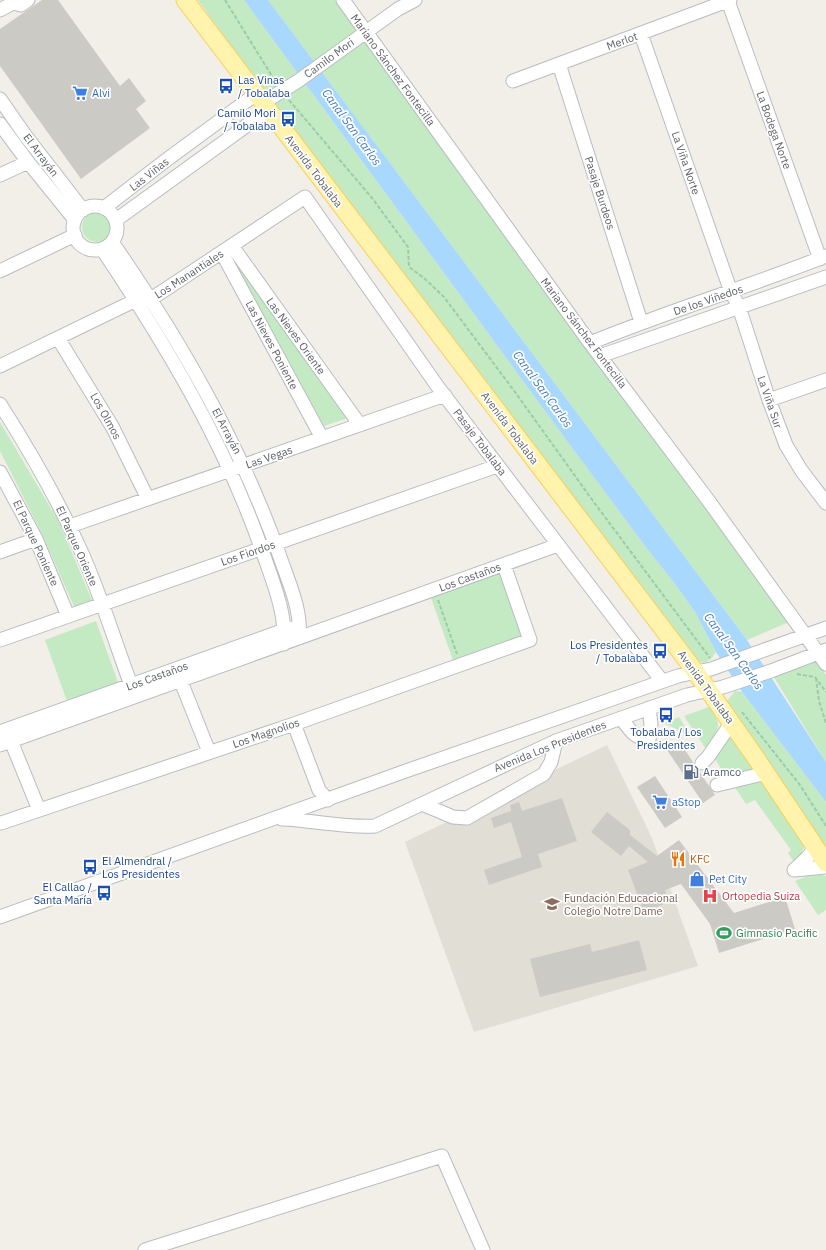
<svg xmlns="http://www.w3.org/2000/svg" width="826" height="1250" viewBox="0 0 826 1250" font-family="'IBM Plex Sans',sans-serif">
<rect width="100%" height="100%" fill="#f1efe7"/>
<path fill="#e1ded5" d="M607,745l45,93 46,128 -224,66 -69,-190z"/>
<path fill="#c3eac3" d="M198,0h46l323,441 81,109 24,30 23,32 21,40 -5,7 -7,4 -8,-3 -372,-485z
M268,0h67l260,356 111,146 83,120 -42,18z
M82 227a15 15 0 1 1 30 0a15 15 0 1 1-30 0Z
M230,255l118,163 -24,8z
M0,422l59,100 35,83 -18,6 -34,-77 -42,-83z
M500,571l24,67 -70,25 -24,-68z
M96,621l23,64 -51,19 -23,-64z
M815,660l11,15v87l-54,-88z
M735,691l7,1 84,110v51l-99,-152z
M709,707c16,20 8,22 -3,42l-22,-33z
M679,717l12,19 -27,-13z
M728,734l27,37 -29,5 -11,-17z
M759,781l5,2 41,60 -6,18 -5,1 -6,-9 3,-3 -36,-50 -9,4 -12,-18z
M815,873l11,3v34l-8,5 -23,-34z"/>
<path fill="#a9d8ff" d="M244,0h24l479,640 79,122v40l-84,-110 -26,-40 -21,-40 -23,-32 -24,-30 -81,-109z"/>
<path fill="#cccac4" d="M42,0h16l62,86 9,-8 17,23 -10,8 14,19 -69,51 -81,-113v-37z
M679,741l36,54 -12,8 -36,-53z
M655,776l27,41 -17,11 -28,-41z
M562,798l15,43 -39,13 4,13 -53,18 -5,-15 38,-13 -11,-35 -17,6 -3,-10 20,-7 -1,-6 9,-3 3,9z
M607,812l23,18v5l27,21 22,-16 55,73 51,-16 10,32 -76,24 -9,-29 -29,-40 -16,6 4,12 -25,10 -16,-42 20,-8 -19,-16 -8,10 -30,-24z
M639,940l8,30 -107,27 -10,-38 60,-15 2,8z"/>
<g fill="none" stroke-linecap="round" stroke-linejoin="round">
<g stroke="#b9bcc1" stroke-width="15">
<path id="minor" d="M343,0l247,343 118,157 118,164
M728,1l92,258
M0,10l13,-7 8,2 7,-5
M641,34l90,258 8,15 30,93 17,45 15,25 25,33
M559,64l82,258
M513,81l217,-81
M0,99l25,36 58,75
M263,103l35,-22 100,-72 17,-9
M0,124l28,38 47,58
M0,175l28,-13
M73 228a22 22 0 1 1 44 0a22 22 0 1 1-44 0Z
M104,208l61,-47 91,-67
M116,220l152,-110
M112,242c68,98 127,200 167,312 9,27 23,55 20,84
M232,246l128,179
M102,249c64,96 123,194 161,304 10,29 23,59 21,91
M222,253l100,185
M0,271l75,-36
M58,338l55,90 35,71
M590,343c78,-32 158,-56 236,-87
M600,356l226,-79
M0,366l136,-66 15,-1 154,-102 133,190 224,294
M769,400l57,-20
M0,404c30,47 58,96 81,147 21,46 35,95 53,142
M0,472l36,67 32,77
M70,526l375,-131
M0,552l36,-13
M0,640l497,-174
M178,674l31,78
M621,718c8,11 13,20 28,22l2,-16 -2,-16
M294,724l25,66 9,10
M0,732l290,-104
M11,741l28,69
M0,745l558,-200
M702,763l6,-6 24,-35
M717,785l49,-12
M422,804l31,13 14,1 77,-44 7,-12 5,-21
M282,819c31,1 61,9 93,7l181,-85 131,-46 36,-8 48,-16 55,-21
M1,823l293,-99 236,-84 -26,-75
M794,870l32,-3
M794,870l14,-13 7,-10
M0,917l403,-145 275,-96 33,-7 115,-41
M145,1250l297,-94 41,94"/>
</g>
<g stroke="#f9cf58" stroke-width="19">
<path id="major" d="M185,0l510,671 61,87 70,105"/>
</g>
<path stroke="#9bcba9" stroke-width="2" stroke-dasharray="4 2" stroke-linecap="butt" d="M225,0l50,81
M289,100l83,98 36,49 1,20 15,11 20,19 71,95 78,109 117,157
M438,600l19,54
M797,674l18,3 11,15
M816,678l3,23 7,22
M742,712l58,73 26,41"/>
<use href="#minor" stroke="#fff" stroke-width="13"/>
<use href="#major" stroke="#fff3ae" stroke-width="17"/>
</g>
<defs>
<g id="bus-bare" transform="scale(1.2)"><path d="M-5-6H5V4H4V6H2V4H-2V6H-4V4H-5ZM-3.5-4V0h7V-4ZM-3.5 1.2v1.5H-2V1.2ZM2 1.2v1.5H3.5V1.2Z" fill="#1a4fb4" stroke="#fff" stroke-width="2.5" paint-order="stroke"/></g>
<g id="supermarket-bare" transform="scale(1.2)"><path d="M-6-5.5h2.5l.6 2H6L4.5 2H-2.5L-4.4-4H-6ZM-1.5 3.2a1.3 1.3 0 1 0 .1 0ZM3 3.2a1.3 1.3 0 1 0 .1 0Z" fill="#3f7fe0" stroke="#fff" stroke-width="2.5" paint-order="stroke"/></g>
<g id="fuel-bare" transform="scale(1.2)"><path d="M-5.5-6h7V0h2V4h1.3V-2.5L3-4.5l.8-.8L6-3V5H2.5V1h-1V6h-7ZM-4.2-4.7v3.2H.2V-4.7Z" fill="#5c6f8a" stroke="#fff" stroke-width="2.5" paint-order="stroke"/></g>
<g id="restaurant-bare" transform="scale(1.2)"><path d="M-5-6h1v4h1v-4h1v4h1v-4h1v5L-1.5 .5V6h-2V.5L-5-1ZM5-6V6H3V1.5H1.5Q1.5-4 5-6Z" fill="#e8710a" stroke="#fff" stroke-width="2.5" paint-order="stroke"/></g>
<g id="shop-bare" transform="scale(1.2)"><path d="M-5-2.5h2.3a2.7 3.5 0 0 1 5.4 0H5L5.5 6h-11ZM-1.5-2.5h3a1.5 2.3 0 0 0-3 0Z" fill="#3f7fe0" stroke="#fff" stroke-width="2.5" paint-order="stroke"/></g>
<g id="hospital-bare" transform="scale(1.2)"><path d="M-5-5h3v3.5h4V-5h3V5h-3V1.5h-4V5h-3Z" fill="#e0444e" stroke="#fff" stroke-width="2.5" paint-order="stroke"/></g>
<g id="school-bare" transform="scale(1.2)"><path d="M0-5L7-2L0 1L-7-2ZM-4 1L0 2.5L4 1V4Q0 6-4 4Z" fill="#8d6e63" stroke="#fff" stroke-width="2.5" paint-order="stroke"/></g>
<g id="stadium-bare" transform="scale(1.2)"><path d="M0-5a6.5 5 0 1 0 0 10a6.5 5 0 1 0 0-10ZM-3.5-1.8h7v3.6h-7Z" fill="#2e9e5b" stroke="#fff" stroke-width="2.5" paint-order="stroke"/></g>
</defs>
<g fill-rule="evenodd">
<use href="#bus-bare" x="226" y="86"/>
<use href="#supermarket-bare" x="80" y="93"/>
<use href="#bus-bare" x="288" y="119"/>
<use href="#bus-bare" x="660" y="651"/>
<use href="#bus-bare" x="666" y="715"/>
<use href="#fuel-bare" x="691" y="772"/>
<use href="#supermarket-bare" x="660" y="802"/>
<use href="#restaurant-bare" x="678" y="859"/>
<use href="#bus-bare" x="90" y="867"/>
<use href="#shop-bare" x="697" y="879"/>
<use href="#bus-bare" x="104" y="893"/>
<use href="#hospital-bare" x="710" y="896"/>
<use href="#school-bare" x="552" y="904"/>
<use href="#stadium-bare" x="724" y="933"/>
</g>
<g text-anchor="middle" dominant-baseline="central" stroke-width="3.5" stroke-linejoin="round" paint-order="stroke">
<g font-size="11" fill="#5e6268" stroke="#fff">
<text transform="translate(622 41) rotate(-20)">Merlot</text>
<text transform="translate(329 58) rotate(-36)">Camilo Mori</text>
<text transform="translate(393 70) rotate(54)">Mariano Sánchez Fontecilla</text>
<text transform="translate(774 130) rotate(70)">La Bodega Norte</text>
<text transform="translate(41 155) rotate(53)">El Arrayán</text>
<text transform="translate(686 163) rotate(71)">La Viña Norte</text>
<text transform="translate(314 171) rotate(53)">Avenida Tobalaba</text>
<text transform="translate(149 174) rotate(-38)">Las Viñas</text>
<text transform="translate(600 193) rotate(72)">Pasaje Burdeos</text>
<text transform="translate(189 274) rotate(-33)">Los Manantiales</text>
<text transform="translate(708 300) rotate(-19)">De los Viñedos</text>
<text transform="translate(584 333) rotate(53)">Mariano Sánchez Fontecilla</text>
<text transform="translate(296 336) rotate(54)">Las Nieves Oriente</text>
<text transform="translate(272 345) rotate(62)">Las Nieves Poniente</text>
<text transform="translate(770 402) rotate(71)">La Viña Sur</text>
<text transform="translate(106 416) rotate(61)">Los Olmos</text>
<text transform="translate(510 428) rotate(53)">Avenida Tobalaba</text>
<text transform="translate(227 431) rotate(62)">El Arrayán</text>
<text transform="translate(480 442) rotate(53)">Pasaje Tobalaba</text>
<text transform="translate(269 457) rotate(-19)">Las Vegas</text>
<text transform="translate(36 543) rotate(65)">El Parque Poniente</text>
<text transform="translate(77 546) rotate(66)">El Parque Oriente</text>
<text transform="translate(248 553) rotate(-19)">Los Fiordos</text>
<text transform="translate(470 577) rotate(-20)">Los Castaños</text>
<text transform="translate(157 676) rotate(-20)">Los Castaños</text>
<text transform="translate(706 687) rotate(54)">Avenida Tobalaba</text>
<text transform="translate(266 733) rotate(-19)">Los Magnolios</text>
<text transform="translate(550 746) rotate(-22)">Avenida Los Presidentes</text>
</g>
<g font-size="11" fill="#164399" stroke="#fff" text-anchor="end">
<text x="238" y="80" text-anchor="start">Las Vinas<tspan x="238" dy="13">/ Tobalaba</tspan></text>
<text x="276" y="113">Camilo Mori<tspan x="276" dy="13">/ Tobalaba</tspan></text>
<text x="648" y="645">Los Presidentes<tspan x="648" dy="13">/ Tobalaba</tspan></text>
<text x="666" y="732" text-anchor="middle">Tobalaba / Los<tspan x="666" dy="13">Presidentes</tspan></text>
<text x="102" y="861" text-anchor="start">El Almendral /<tspan x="102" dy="13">Los Presidentes</tspan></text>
<text x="92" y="887">El Callao /<tspan x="92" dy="13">Santa María</tspan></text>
</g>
<g font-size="11" fill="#366cbe" stroke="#fff" text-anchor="start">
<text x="92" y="93">Alvi</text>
<text x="672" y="802">aStop</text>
<text x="709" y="879">Pet City</text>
</g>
<g font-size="11" fill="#4e5e75" stroke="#fff" text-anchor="start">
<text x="703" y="772">Aramco</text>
</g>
<g font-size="11" fill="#c56008" stroke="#fff" text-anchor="start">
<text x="690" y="859">KFC</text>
</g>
<g font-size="11" fill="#be3a42" stroke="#fff" text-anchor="start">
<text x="722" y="896">Ortopedia Suiza</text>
</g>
<g font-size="11" fill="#785e54" stroke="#fff" text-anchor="start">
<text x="564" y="898">Fundación Educacional<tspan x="564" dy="13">Colegio Notre Dame</tspan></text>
</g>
<g font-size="11" fill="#27864d" stroke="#fff" text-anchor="start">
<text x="736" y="933">Gimnasio Pacific</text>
</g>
<g font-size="12" font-style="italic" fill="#3e78b8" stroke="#fff">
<text transform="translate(352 127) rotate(54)">Canal San Carlos</text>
<text transform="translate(543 389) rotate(54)">Canal San Carlos</text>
<text transform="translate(734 651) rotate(54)">Canal San Carlos</text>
</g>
</g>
</svg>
